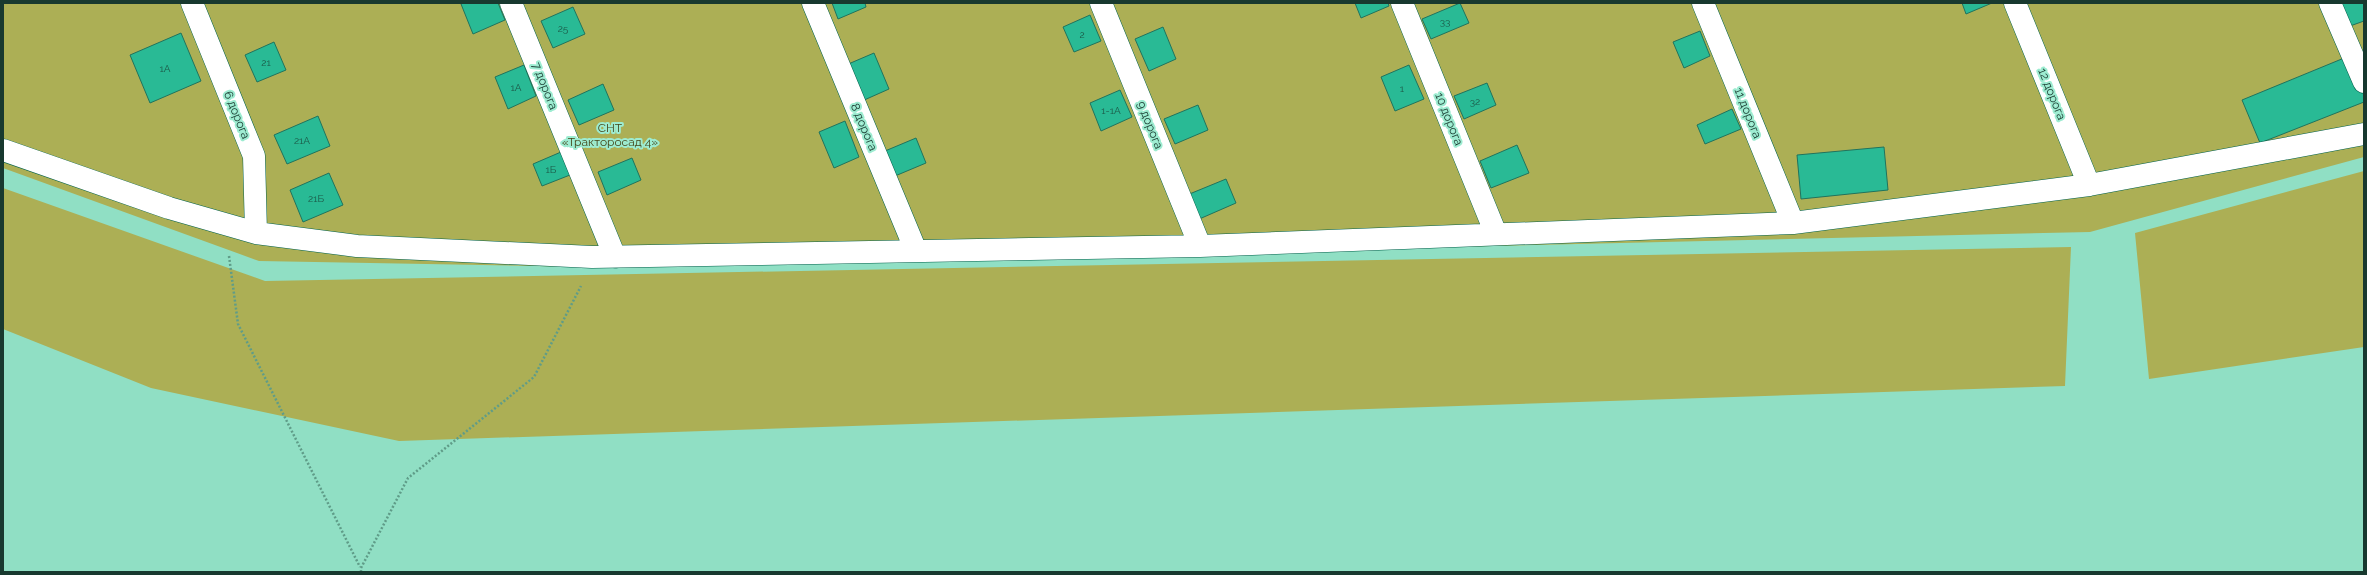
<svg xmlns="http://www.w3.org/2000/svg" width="2367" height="575" viewBox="0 0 2367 575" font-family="Raleway,sans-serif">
<rect width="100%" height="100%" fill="#90dfc4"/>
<path fill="#acaf55" d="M3,3h2361v154l-274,75 -1504,35 -327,-6 -256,-93z
M2364,171v176l-215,32 -14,-146z
M3,188l262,93 1806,-34 -6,139 -1666,55 -248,-53 -148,-59z"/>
<path fill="#29ba95" stroke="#20735d" d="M464,3h34l7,17 -32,14 -12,-30z
M832,3h33l1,4 -28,12z
M1355,3h33l1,3 -28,12z
M1460,3l9,20 -38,16 -9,-20z
M1962,3h30l-26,11z
M2341,3h23v18l-14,5z
M573,7l12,27 -32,14 -12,-27z
M1090,15l11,26 -27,11 -11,-25z
M1163,27l13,32 -27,12 -14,-32z
M1700,31l10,25 -26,12 -11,-26z
M181,33l20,48 -51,22 -20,-48z
M274,42l12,28 -29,12 -12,-27z
M874,53l15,36 -27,12 -16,-36z
M2349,56l15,36v10l-104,41 -18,-43z
M524,65l12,31 -28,13 -13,-32z
M1409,65l15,34 -29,12 -14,-34z
M1487,83l9,22 -32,14 -10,-23z
M603,84l11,26 -35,15 -11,-25z
M1120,90l12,27 -31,14 -11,-28z
M1198,105l10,25 -33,14 -11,-25z
M1732,109l9,20 -36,15 -8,-19z
M318,116l12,30 -43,18 -13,-29z
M845,121l14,36 -25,11 -15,-36z
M916,138l10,25 -31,13 -10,-25z
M1517,145l12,28 -38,15 -11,-27z
M1884,147l4,43 -87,9 -4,-44z
M561,152l9,23 -28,11 -9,-22z
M632,158l9,22 -34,15 -9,-23z
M329,173l14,32 -40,17 -13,-32z
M1226,179l10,24 -39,17 -10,-25z"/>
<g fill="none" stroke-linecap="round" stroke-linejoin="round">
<g stroke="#00614b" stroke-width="23">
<path id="minor" d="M192,3l62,153 2,77
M511,3l104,254
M813,3l103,248
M1101,3l99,243
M1402,3l94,231
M1703,3l90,220
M2015,3l74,182
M2330,3l34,79
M3,150l166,58 87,25 101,13 235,11 608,-11 593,-23 296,-38 275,-51"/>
</g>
<path stroke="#5f9c88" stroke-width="2.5" stroke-dasharray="2 2" stroke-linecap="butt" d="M229,256l9,68 122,243
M361,572v-4l47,-90 126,-101 47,-91"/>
<use href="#minor" stroke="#fff" stroke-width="22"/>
</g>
<g text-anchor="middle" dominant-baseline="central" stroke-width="4" stroke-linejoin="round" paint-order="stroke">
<g font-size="10" fill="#1c5948">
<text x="1445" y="21">33</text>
<text x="563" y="28">25</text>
<text x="1082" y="34">2</text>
<text x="266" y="62">21</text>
<text x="165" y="68">1А</text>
<text x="516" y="87">1А</text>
<text x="1402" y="88">1</text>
<text x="1475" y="101">32</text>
<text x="1111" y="110">1-1А</text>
<text x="302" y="140">21А</text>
<text x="551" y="169">1Б</text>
<text x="316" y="198">21Б</text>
</g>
<g font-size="12" fill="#18392f" stroke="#9decd1">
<text transform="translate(545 86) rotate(68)">7 дорога</text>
<text transform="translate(2052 94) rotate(68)">12 дорога</text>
<text transform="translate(1748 113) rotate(68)">11 дорога</text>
<text transform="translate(237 115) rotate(68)">6 дорога</text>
<text transform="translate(1449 119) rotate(68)">10 дорога</text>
<text transform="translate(1150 125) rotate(68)">9 дорога</text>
<text transform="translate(864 127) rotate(67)">8 дорога</text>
</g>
<g font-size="12" fill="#45461a" stroke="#9decd1">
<text x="610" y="128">СНТ<tspan x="610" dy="14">«Тракторосад 4»</tspan></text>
</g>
</g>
<rect width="2367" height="575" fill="none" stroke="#18392f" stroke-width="8"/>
</svg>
